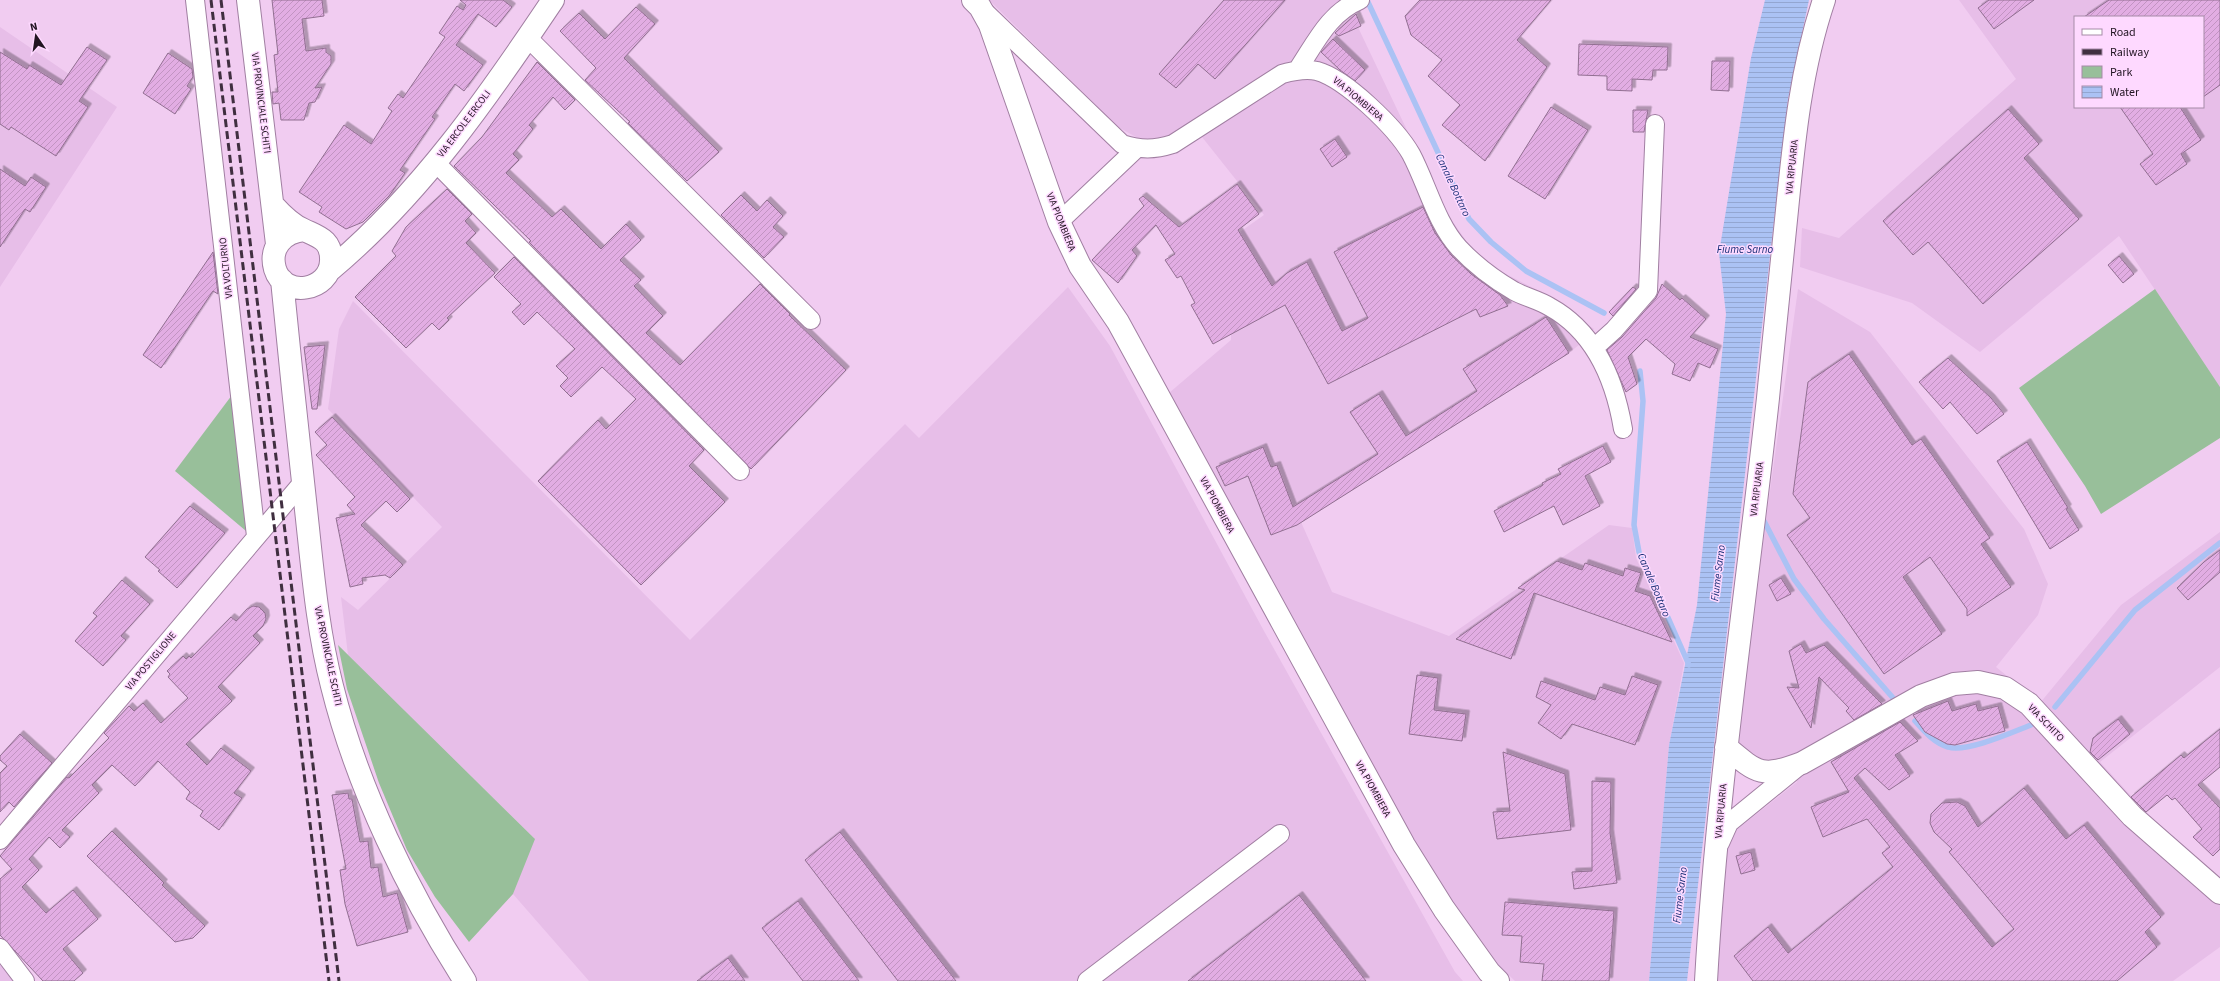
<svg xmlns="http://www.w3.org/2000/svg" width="2220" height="981" viewBox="0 0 2220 981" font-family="'Source Sans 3',sans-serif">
<defs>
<pattern id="water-rules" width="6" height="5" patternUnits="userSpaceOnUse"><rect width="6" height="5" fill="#abc2f4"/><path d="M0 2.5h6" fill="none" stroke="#93a6d1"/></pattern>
<pattern id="building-hatch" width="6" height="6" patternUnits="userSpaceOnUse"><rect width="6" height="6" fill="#e2ade3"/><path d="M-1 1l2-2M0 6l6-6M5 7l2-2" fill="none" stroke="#c294c2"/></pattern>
<filter id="shadow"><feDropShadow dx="3.5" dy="-3.5" stdDeviation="0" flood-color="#0004"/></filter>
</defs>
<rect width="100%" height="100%" fill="#f1ccf1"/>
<path fill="#e7bee8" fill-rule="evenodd" d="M989,0h356l101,212 25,36 33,25 37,19 53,37 -14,15 -11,9 -268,169 31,70 117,44 160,-111 23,3 4,30 48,105 -15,82 -20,236h-134l-25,-24 -53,-74 -268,-490 62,-53v-6l-28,-76 61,-43 -62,-78 -57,5 -27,-15z
M1959,0h261v387l-101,-151 -139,116 -68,-49 -112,-36 2,-39 37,10 177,-159zM2075,17h128v90h-128z
M0,27l117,80 -117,180z
M1068,287l42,59 154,285 191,341 8,9h-874l-76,-87 21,-56 -186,-183 -7,-58 17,13 84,-83 -114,-118 11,-80 14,-28 337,339 215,-216 14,14z
M1798,289l72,43 154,197 24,55 -10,31 -42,52 44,36 81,-98 99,-73v135l-120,95 45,49 75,71v65l-47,34h-457l1,-27 9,-103 9,-20 62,-49 -7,-27 -25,9 -30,-20z
M0,952l20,29h-20z"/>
<path fill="#98bf9a" d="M2155,289l65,98v51l-119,76 -16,-28 -66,-98z
M235,391l15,127 -4,13 -71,-60z
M338,645l197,194 -22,55 -44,48 -34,-45 -28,-47 -28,-67 -32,-94z"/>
<path fill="url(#water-rules)" d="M1765,0h44l-21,99 -101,882h-38l20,-236 28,-140 29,-291 -7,-61 32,-195z"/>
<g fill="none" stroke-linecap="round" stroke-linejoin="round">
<path stroke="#abc2f4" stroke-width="5.5" d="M1367,0l102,219 22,23 35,29 78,42
M1640,371l3,30 -9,124 5,27 50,113
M1764,521l30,58 30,40 70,80
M2055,707l80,-97 85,-67
M1915,721c9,10 19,22 33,26 18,6 65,-15 83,-22"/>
</g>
<path fill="url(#building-hatch)" stroke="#916f91" filter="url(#shadow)" d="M272,0h50l2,16 -22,3 4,32 20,-3v4l5,4v8l-16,24 7,-1 -7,15 -6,1 -5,17h-23l-2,-17 -6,1 -1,-12h6l-4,-37 4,-1z
M460,0h43l9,7 -16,20 -18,-13 -22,31 27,20 -19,26 -9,-7 -23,33 3,2 -35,51 5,3 -16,23 -26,26 -17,7 -27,-17 3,-5 -23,-15 45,-67 27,19 21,-33 -4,-3 10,-14 5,4 42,-61 -6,-4 18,-27 6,4 3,-5z
M1224,0h61l-70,79 -17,-15 -22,24 -17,-14z
M1420,0h131l-34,40 30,27 -62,94 -43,-36 18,-20 -32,-29 14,-16 -31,-25 -6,-19z
M1989,0h45l-40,29 -16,-21z
M2109,0h111v85l-17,12v-80h-119z
M636,7l19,17 -31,34 95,94 -32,29 -59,-58 2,-1 -45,-42 11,-12 -36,-37 19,-18 26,26z
M1356,14l5,12 -22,10 -4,-3z
M1333,39l32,31 -10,11 -15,-11 -19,-18z
M1579,44l89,3 -1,23h-14l-1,10 -20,-1v12l-25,-1v-14l-29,-1z
M87,47l20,13 -28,41 9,6 -32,49 -45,-29 -2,3 -9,-6v-72l27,17 2,-4 32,20z
M168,53l24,16 1,8 -6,9 4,3 -16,25 -32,-21z
M1712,61h18l-1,30 -18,-1z
M537,62l38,38 -10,10 -12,-13 -24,28 4,4 -20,25 6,6 -13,13 46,44 9,-8 40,40 25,-25 15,16 -21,20 21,20 -7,6 29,30 -17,17 34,32 80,-81 30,30 -1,1 57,55 -95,99 -222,-227 2,-1 -77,-75 28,-29z
M1551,107l37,23 -43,69 -37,-23z
M2120,107h60l21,33 -20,14 6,10 -31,21 -16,-21 13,-10z
M2008,109l31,35 -15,14 55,61 -96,85 -55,-62 -15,13 -30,-34z
M1633,110h15l-4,22h-11z
M1335,139l12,18 -15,10 -12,-18z
M0,169l25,17 6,-9 15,10 -16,25 -5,-3 -25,38z
M1237,184l22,30 -21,16 34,56 15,-13 20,-11 35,69 26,-13 -34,-66 89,-45 12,26 16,22 20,19 29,21 8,11 -28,11 -4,-8 -148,75 -43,-79 -72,39 -22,-39 4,-2 -14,-27 -4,2 -12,-18 10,-6 -19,-29 -24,25 5,6 -19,27 -26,-23 52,-54 -5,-7 4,-3 36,31z
M447,189l25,25 -7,7 11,12 -10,10 29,30 -48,45 2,2 -10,10 -7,-7 -26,25 -51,-51 41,-41 -4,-5 14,-24z
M741,195l16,16 10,-11 16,16 -10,11 11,10 -20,21 -43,-43z
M213,252l5,42 -5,-3 -52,77 -18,-13z
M2119,256l15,18 -11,9 -15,-18z
M514,257l190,193 -15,16 36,36 -84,83 -103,-104 60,-61 8,9 30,-30 -34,-32 -31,30 -11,-11 8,-8 -12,-12 19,-17 -38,-37 -13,13 -12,-13 9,-8 -27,-27z
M1662,284l18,16 2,-2 24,21 -16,18 28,12 -8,19 -12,-5 -8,18 -18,-7 3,-10 -29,-25 -18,18 9,27 -11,8 -19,-42 15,-13 34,-39z
M1633,287l3,2 -23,27 -4,-4z
M1546,317l23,36 -272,172 -26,10 -23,-59 -23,10 -9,-19 47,-20 8,20 6,-2 16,42 85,-53 -28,-42 29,-18 27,42 71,-45 -14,-22z
M325,345l-8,64h-5l-8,-62z
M1849,354l63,91 9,-6 69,99 -9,6 30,43 -44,29v-7l-37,-52 -27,20 39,57 -58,40 -97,-139 23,-17 -17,-24 15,-112z
M1948,358l43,40 13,16 -27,20 -27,-32 -7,7 -24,-27z
M332,417l78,82 -13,13 -11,-11 -25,24 42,40 -13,13 -5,-3 -23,3 1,6 -13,3 -14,-69 19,-4 -8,-9 8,-8 -39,-42 11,-10 -12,-13z
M2027,442l41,66 -2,1 13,21 -29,19 -53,-88z
M1603,446l8,16 -26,14 15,30 -37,19 -9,-19 -50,26 -10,-21 49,-26 -1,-2 19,-9 -3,-5z
M190,506l35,27 -48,55 -19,-17 2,-1 -15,-13z
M2220,550v22l-32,28 -11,-12 27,-26z
M1557,561l25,9 3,-7 38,13 2,-8 16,5 -6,18 15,5 22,46 -138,-49 -23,66 -55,-20 69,-49 -7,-2z
M1781,578l10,16 -14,7 -8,-16z
M122,580l28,24 -29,32 5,4 -23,26 -28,-25 22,-25 -4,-3z
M253,606l6,1 6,6 1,6 -3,7 -10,10 7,7 -42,44 14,14 -46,43 21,21 14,-17 30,23 -17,22 8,5 -23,32 -19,-14 3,-5 -17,-12 4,-7 -32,-31 -23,25 -23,-21 -20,20 7,8 -37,37 8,7 -10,11 -11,-11 -20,22 10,11 -17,17 24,26 27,-23 25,29 -35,30 20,24 -9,8h-31l-43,-46v-56l12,-10 -12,-13 67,-79 2,1 40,-40 -5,-5 25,-27 5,5 9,-8 18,20 27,-25 -20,-21 2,-3 -3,-3 16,-15 3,3 3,-3 2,2 40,-41 5,4 11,-12z
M1801,644l5,9 18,-8 58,59 -28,16 -8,-9 3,-3 -30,-31 -8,51 -24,-41 12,1 -10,-37z
M1417,675l21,3 -4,32 32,4 -4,27 -53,-7z
M1632,676l26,9 -23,60 -63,-21 -11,15 -23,-16 13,-18 -15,-8 5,-16 54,19 5,-13 25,8z
M1948,701l4,10 24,-7 2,7 20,-5 7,25 -50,14 -8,-1 -22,-12 -12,-17z
M2118,719l12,15 -32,26 -8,-8 3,-14z
M1900,722l18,19 -23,14 15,21 -21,14 -24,-22 -11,10 138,169 22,-18 -65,-77 3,-3 -18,-17 -4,-9 1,-9 11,-11 15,-1 8,4 13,21 46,-39 42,51 18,-14 77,92 -16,15 12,15 -40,34h-364l-19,-25 34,-29 20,26 105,-86 -11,-14 8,-6 -23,-28 -44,18 -12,-30 38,-15 -18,-30z
M2220,729v38l-22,18 22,23v41l-7,7 -20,-19 9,-8 -27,-31 -3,2 -5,-5 -21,17 -15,-15 50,-42 3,3z
M20,734l32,29 -38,44 -5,-5 -9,10v-39l7,-7 -7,-6v-4z
M1503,752l62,22 6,56 -74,9 -4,-27 17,-1z
M1592,781l19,1 -1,51 7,50 -43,6 -2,-17 20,-1z
M348,793l1,6h3l8,43 8,-1 3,27 7,-1 5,30 14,-4 11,39 -51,14 -12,-42 -5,-34 6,-1 -14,-74z
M112,831l52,52 -2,2 43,41 -12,12 -18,4 -88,-86z
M840,832l116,149h-58l-93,-121z
M1751,852l4,18 -14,4 -5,-18z
M1299,895l67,86h-178z
M798,901l61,80h-56l-41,-53z
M1505,902l109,9 -5,70h-67l2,-17 -24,-2 2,-26 -20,-1z
M728,958l17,23h-48z"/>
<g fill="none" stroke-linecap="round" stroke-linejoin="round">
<g stroke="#a17fa2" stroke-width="20">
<path id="street" d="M195,0l61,536
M985,12l137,132c19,6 32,6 51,0l109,-70c11,-3 23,-6 35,-3 29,8 79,57 94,83 16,30 25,69 48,94 15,16 36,32 55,43 11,6 25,9 36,16 45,25 65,74 73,122
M528,38l283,282
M1298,69c18,-27 31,-56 62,-69
M435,162l305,309
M1059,222l77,-73
M1594,348l20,-18 34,-39 7,-167
M0,840l303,-358
M1720,843l9,-20 70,-57
M0,948l25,33
M1087,981l193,-147"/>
</g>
<g stroke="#a17fa2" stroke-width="24">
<path id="secondary" d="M248,0l29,244
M973,0l7,7 10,18 69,197 21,44 38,56 286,523 40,64 45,63 9,9
M273,205c9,10 19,20 31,25 15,7 28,10 27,31 -1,30 -47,38 -56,8 -6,-21 8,-37 29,-39
M330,270c90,-75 158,-173 223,-270
M282,280c8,80 16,159 25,239 6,56 11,113 25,167 25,101 77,208 133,295
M1726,747c32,27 36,31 76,16l119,-67 33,-12 24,-2 27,6 24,16 103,112 88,77
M1706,981c11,-195 41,-389 62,-583 6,-63 13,-126 19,-188 7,-71 14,-142 37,-210"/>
</g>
<use href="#street" stroke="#fff" stroke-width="18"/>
<use href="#secondary" stroke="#fff" stroke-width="22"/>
<path stroke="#402f40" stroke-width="3" stroke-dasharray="8 4" stroke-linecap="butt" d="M211,0l118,981
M221,0l118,981"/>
</g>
<g text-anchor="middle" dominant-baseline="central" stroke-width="3" stroke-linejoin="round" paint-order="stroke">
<g font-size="10" fill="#221522" stroke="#fed9ff">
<text transform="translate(1358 99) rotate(40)">VIA PIOMBIERA</text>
<text transform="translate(261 103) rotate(83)">VIA PROVINCIALE SCHITI</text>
<text transform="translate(464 124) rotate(-53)">VIA ERCOLE ERCOLI</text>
<text transform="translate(1792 167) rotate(-84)">VIA RIPUARIA</text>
<text transform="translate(1061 222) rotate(68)">VIA PIOMBIERA</text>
<text transform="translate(226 268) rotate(-96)">VIA VOLTURNO</text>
<text transform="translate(1757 489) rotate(-83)">VIA RIPUARIA</text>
<text transform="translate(1217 505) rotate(62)">VIA PIOMBIERA</text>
<text transform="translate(328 656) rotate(78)">VIA PROVINCIALE SCHITI</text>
<text transform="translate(151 661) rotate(-50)">VIA POSTIGLIONE</text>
<text transform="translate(2046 723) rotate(46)">VIA SCHITO</text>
<text transform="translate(1373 789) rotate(61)">VIA PIOMBIERA</text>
<text transform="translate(1721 811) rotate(-85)">VIA RIPUARIA</text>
</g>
<g font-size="11" font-style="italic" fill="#193077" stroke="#fed9ff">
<text transform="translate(1453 185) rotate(65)">Canale Bottaro</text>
<text x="1745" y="249">Fiume Sarno</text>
<text transform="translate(1718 573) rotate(-83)">Fiume Sarno</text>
<text transform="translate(1654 585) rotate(67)">Canale Bottaro</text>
<text transform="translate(1680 895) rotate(-83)">Fiume Sarno</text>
</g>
</g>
<rect x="2074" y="16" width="130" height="92" fill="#fed9ff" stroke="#a68ba7"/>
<rect x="2082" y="29" width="20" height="6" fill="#ffffff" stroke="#a68ba7"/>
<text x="2110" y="36" font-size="12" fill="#221522">Road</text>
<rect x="2082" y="49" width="20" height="6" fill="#402f40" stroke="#a68ba7"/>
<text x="2110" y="56" font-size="12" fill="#221522">Railway</text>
<rect x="2082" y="66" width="20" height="12" fill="#98bf9a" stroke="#a68ba7"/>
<text x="2110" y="76" font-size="12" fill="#221522">Park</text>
<rect x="2082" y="86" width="20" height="12" fill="url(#water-rules)" stroke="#a68ba7"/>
<text x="2110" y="96" font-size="12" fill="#221522">Water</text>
<g transform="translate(36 36) rotate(347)" stroke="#fed9ff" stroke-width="3" paint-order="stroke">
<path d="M0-3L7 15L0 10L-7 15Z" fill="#221522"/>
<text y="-6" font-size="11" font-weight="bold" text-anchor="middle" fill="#221522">N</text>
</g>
</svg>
